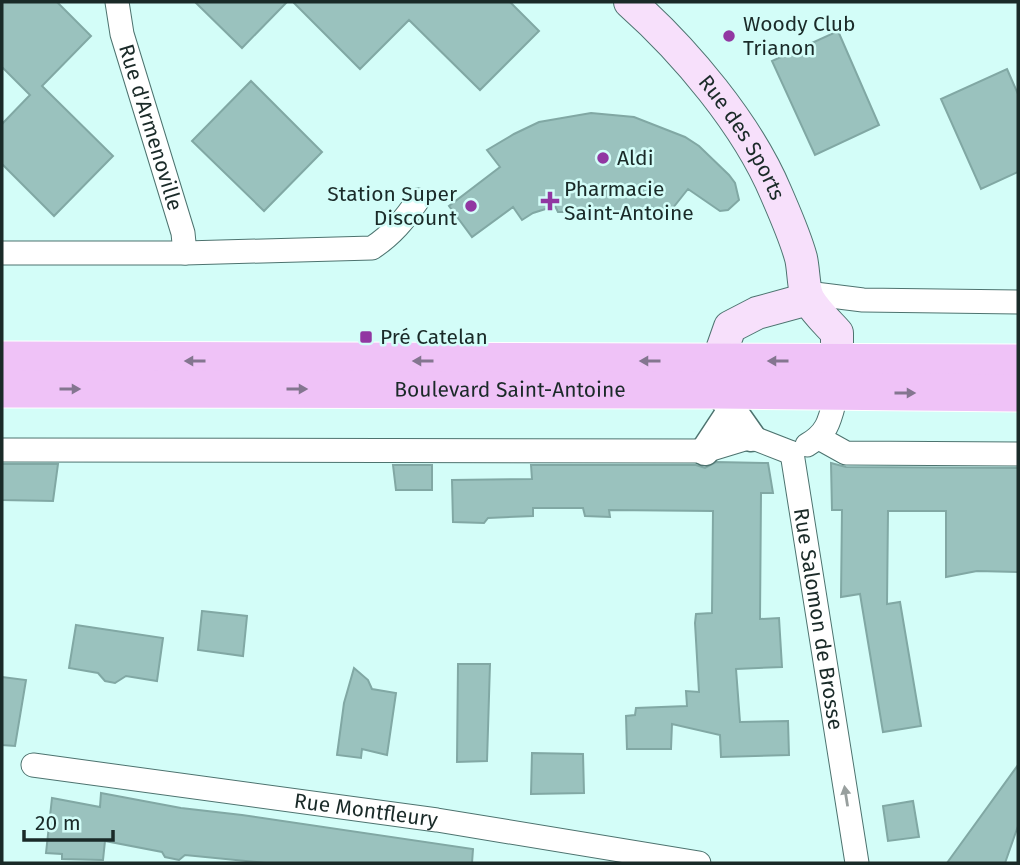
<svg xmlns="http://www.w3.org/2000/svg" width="1020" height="865" viewBox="0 0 1020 865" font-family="'Fira Sans',sans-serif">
<rect width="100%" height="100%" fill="#d3fdf8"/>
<path fill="#9ac2be" stroke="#81a8a4" stroke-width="2" d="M2,2h55l34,34 -49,50 71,70 -59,60 -52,-52v-40l28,-29 -28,-28z
M195,2h92l-45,46z
M293,2h217l29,29 -59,59 -71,-70 -49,49z
M838,31l41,94 -64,30 -43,-94z
M1007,69l11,25v78l-37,17 -40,-90z
M251,81l71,71 -58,59 -72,-70z
M591,113l43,4 51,20 14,9 30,29 6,8 4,17 -11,10 -8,1 -32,-22 -20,25 -19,-8 -4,6h-87l-3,-6 -22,7 -11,7 -9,-13 -41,30 -23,-31 51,-39 -13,-17 27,-16 25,-12z
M716,462l52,1 5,30h-12l-1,126 19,-1 3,49 -46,2 4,53 48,-1 1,34 -68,2 -1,-22 -48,-11 -1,25h-44l-1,-33 9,-1 1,-7 51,-2 -1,-15 13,1 -4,-69 1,-9 16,-1 1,-102 -104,-1 1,7 -25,-1 -2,-8h-50v8l-45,2 -4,5 -31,-1 -1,-42 80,-1 -1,-14h165l9,3z
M831,463l15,4 172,1v104l-41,-1 -31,6v-66h-58l-1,93 13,-2 21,124 -38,6 -23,-138 -19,3 1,-87h-10z
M2,464h56l-5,37 -51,-1z
M393,465h39v25h-36z
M202,611l45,5 -4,40 -45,-6z
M76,625l87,13 -6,43 -31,-5 -11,7 -10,-2 -7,-8 -29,-5z
M458,664h32l-3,97 -30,1z
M354,668l14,12 4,9 24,4 -9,62 -25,-6 -1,9 -24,-3 7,-52z
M2,677l24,3 -11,66 -13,-1z
M532,753l51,1 1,39 -53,1z
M1018,765v61l-13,37h-58z
M101,793l80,15 61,7 231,34 -1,14h-206l-81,-8 -6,5 -14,-3 -3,-5 -57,-11 -2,19 -41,-1v-5l-16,-1 6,-55 48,9z
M913,801l6,36 -31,4 -5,-35z"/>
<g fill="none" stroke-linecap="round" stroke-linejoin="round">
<g stroke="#4d736f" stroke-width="25">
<g id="minor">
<path id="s1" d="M117,2l5,32 61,199 2,20"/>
<path d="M2,253h183l187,-5c20,-13 33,-29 46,-48"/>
<path d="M807,293l56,7 155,2"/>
<path d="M819,438l27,15 172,1"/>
<path d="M807,445c23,-13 23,-28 30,-53"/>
<path d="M2,450l703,1 46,-14 41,16"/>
<path id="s2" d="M792,453l65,410"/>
<path id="s3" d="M33,765l404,55 262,43"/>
</g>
</g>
<g stroke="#4d736f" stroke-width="31">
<path id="tertiary" d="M718,374v16l33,47
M705,451l27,-41"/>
</g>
<g stroke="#4d736f" stroke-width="34">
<g id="secondary">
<path id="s4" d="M630,2c55,49 117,122 146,191 9,21 19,43 25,65 3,13 2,32 8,42 7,12 19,23 28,33v55"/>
<path d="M718,361l12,-34 27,-14 51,-14"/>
</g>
</g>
<g stroke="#fff" stroke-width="39">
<g id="primary">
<path d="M2,360l1016,3"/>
<path id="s5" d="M2,389l716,1 300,3"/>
</g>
</g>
<use href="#minor" stroke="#fff" stroke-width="23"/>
<use href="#tertiary" stroke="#fff" stroke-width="28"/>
<use href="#secondary" stroke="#f7e0fb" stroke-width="32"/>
<use href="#primary" stroke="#efc2f7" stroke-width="37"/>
</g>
<defs><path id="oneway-solid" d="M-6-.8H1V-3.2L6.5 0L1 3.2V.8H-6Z" transform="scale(1.75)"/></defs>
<g fill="#847690">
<use href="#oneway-solid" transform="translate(195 361) rotate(-180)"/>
<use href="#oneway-solid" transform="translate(423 361) rotate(180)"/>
<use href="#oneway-solid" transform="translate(650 361) rotate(180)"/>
<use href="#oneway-solid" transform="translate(778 361) rotate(-180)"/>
<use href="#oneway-solid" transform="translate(70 389)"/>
<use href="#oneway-solid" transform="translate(297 389)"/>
<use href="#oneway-solid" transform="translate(905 393)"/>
</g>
<use fill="#989f9e" href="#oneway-solid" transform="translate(846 796) rotate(-99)"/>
<g fill="#9137a2" stroke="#d3fdf8" stroke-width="2.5">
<circle cx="729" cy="36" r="7"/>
<circle cx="603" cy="158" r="7"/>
<path d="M546.5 190.5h7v7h7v7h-7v7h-7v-7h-7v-7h7z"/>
<circle cx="471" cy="206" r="7"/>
<rect x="359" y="330" width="14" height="14" rx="3.5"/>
</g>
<g text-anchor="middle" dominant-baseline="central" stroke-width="5" stroke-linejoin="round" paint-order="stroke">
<g font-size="21" fill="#1a2a28" stroke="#d3fdf8" text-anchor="start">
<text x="743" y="24">Woody Club<tspan x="743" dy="24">Trianon</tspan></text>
<text x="617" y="158">Aldi</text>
<text x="564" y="189">Pharmacie<tspan x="564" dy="24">Saint-Antoine</tspan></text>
<text x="457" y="194" text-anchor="end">Station Super<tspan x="457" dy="24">Discount</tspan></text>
<text x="380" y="337">Pré Catelan</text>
</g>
<g font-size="21" fill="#1a2a28" stroke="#d3fdf8">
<text stroke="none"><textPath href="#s1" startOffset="130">Rue d'Armenoville</textPath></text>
<text stroke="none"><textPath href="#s4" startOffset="177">Rue des Sports</textPath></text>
<text stroke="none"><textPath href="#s5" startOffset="508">Boulevard Saint-Antoine</textPath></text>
<text stroke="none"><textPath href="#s2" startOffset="168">Rue Salomon de Brosse</textPath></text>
<text stroke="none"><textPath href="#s3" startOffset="336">Rue Montfleury</textPath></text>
</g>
</g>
<rect width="1020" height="865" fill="none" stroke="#1a2a28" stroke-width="7"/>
<path d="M24 830v10h89v-10" fill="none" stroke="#1a2a28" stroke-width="3.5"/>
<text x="35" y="830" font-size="21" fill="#1a2a28" stroke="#d3fdf8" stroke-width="5" paint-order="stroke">20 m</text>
</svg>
